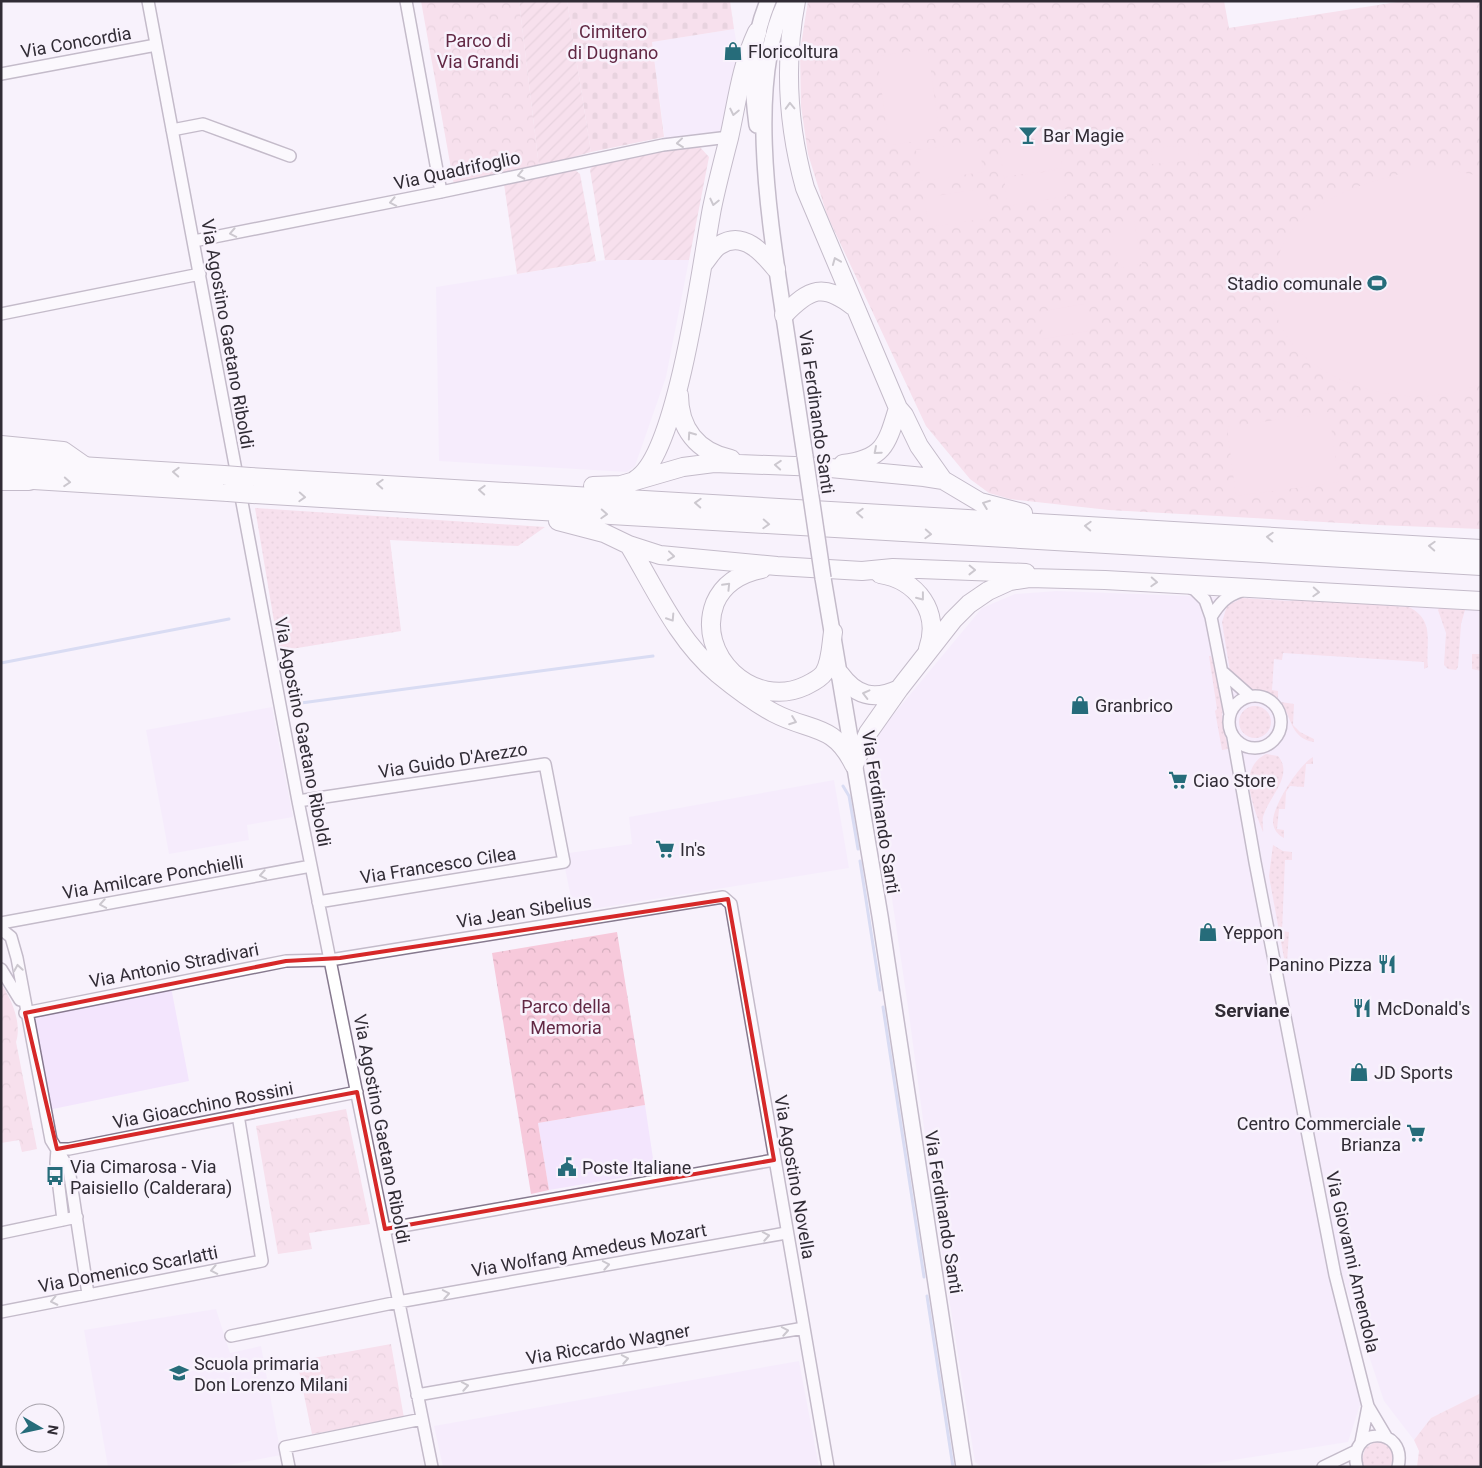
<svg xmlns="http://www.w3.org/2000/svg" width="1482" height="1468" viewBox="0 0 1482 1468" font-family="Roboto,sans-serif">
<defs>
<pattern id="grass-dots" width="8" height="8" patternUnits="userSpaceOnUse" patternTransform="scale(1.25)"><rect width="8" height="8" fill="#f7c9db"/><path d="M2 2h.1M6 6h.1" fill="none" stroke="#d4adbd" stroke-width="1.8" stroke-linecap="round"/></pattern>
<pattern id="forest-crowns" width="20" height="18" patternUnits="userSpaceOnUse" patternTransform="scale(1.25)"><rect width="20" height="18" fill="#f7c9db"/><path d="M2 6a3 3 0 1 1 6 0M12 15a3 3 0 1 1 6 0" fill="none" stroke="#d4adbd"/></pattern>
<pattern id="cemetery-stones" width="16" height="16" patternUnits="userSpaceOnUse" patternTransform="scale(1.25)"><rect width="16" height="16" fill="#f7c9db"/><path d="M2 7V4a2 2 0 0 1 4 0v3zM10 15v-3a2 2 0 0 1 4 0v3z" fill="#d4adbd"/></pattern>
<pattern id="garden-furrows" width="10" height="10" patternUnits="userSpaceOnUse" patternTransform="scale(1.25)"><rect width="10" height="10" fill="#f7c9db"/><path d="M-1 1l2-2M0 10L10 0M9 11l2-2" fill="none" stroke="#d4adbd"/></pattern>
</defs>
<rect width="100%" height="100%" fill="#f8f2fc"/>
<path fill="#f3e5fd" d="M734,29l6,33 -17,72 -58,7 -13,-99z
M605,260h84l-23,117 -31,89 -8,6 -188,-11 -3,-174z
M1057,591l424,16v786l-50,25 -17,22 -30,-39 -46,-138 -80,-423 -11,1 84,438 30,123 -13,40 -160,25h-206l-7,-5 -40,-252 -27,-203 -38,-257 13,-23 99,-119 33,-14z
M272,707l21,110 -46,8 2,15 -80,14 -23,-124z
M834,780l15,88 -275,44 -12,-58 70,-10 -3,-27z
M171,987l18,94 -141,29 -19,-95z
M645,1105l10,67 -106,18 -11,-67z
M216,1309l14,44 31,-7 20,109 -63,12h-110l-24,-137z
M799,1361l20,106h-376l-9,-41z"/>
<path fill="url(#grass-dots)" d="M255,508l290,19 -27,19 -128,-6 11,91 -122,20z
M1242,598l47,3 12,-2 108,8c27,14 16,36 19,60l-4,2v-7l-141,-9 -1,7 -8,-1 -2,31 6,1v7c-17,-9 -39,-8 -48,-27l-8,-49 5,-16z
M1440,607l25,3 -4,14 -3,43 -2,3 -8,-1 -4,-4 2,-32 -8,-23z
M1472,654h9v17l-9,-2z
M1209,656h2l13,41 -2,19 6,33 -6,1 -7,-39 2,-2z
M1281,702l13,2 -1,21 7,7 14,7v3c-23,-3 -22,-24 -33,-40z
M1239 722a16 16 0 1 1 32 0a16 16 0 1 1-32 0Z
M1266,754l12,2c16,19 -8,40 -14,58 -3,6 0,14 -1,18 -9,-24 -27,-63 3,-78z
M1313,757v7h-7l-2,23 -14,-1 -4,6 -1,17h-6l-2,20 7,1v8c-6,-3 -10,-8 -11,-15 -1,-17 26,-58 40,-66z
M1273,845l10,6 9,1v8h-7l-3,71 7,1 -2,30 -3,-4 -15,-82z
M1375,1442c15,0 22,11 15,25l-26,-1 -2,-6 3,-12z"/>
<path fill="url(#forest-crowns)" d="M421,1h98l20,166 -85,18z
M808,1h416l5,27 175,-27h77v528l-104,-4 -268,-15 -99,-11 -21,-6 -19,-14 -44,-53 -99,-211 -19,-61 -7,-48 -1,-55z
M617,932l28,173 -107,18 11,67 -18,4 -39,-241z
M1,984c11,15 21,40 15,58l21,107 -15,3 -3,-12 -18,3z
M346,1109l24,115 -61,9 3,16 -34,5 -22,-128z
M391,1344l13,74 -92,16 -15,-73z
M1481,1393v74h-64l2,-16 -5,-11 17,-22z"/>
<path fill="url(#cemetery-stones)" d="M567,1h163l4,28 -82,13 12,95 -73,15z"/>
<path fill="url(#garden-furrows)" d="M519,1h48l24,151 -52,15z
M699,146l10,11 -20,103h-84l-15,-90 3,-5 68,-14z
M575,170l5,4 16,87 -79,13 -13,-90z"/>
<path fill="#f7c9db" d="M928,49l12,89 -51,7 -12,-89z
M1058,137l4,31 -58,9 -5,-31z
M979,141l4,31 -62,9 -5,-31z
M1198,145l1,15 -47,4 -1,-16z
M1063,169l4,27 -59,10 -4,-28z
M1413,171h42l26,5v208c-23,9 -50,14 -75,12 -59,-4 -136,-41 -133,-109 1,-26 9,-47 27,-65 29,-30 74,-42 113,-51z
M985,188l5,30 -61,9 -5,-29z
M1134,221l8,43 -23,4 -9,-43z
M1083,304l5,27 -44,8 -5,-27z
M1329,412l10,70 -103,14 -9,-69z"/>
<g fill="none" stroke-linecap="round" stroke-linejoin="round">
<path stroke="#b4c0e9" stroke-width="3" d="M1,663l228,-44
M301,703l352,-47
M843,786l6,10 9,53
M860,861l20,129
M883,1007l41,270
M927,1296l26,171"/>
<g stroke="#86798e" stroke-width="14">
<path id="minor" d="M148,1l150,800 134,666
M406,1l35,191
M1,74l155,-29
M172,130l31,-6 87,32
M194,241l247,-49 222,-47 66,-8
M1,314l199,-40
M1189,587l6,3 10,10 6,17 19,97
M1211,617c9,-14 15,-21 30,-26
M1224,673l26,23
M1229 722a26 26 0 1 1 52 0a26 26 0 1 1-52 0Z
M1233,737l22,125 80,413 33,131 19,32
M298,801l247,-37 19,98 -246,40
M1,923l310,-57
M1,929l10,8 6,21 34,182 18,29 19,125
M1,969l19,31
M25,1013l261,-52 44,-1 393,-63 8,7 97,563
M57,1149h12l288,-57
M57,1149l-1,14 7,57
M385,1229l389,-69
M1,1233l76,-16
M1,1312l261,-51 -24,-146
M231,1336l167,-34 388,-69
M417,1395l387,-67
M1361,1442l7,-36
M289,1467l-4,-20 137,-28
M1323,1467l33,-16
M1357,1467c-11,-41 51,-42 41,0"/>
</g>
<g stroke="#86798e" stroke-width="18">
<path id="secondary" d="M786,1c-41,82 -15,228 -2,316 7,46 14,93 21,139
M757,125c-6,-46 -7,-79 11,-124
M823,578l57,338 84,551"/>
</g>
<g stroke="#86798e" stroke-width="20">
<path id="trunk" d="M796,1c-12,62 -8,126 9,187l93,220 6,7 15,31 24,34
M704,263c5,-6 10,-15 16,-18 23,-15 43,8 56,24
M784,315c26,-27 39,-32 69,-9
M679,395c0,33 18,57 52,64
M1,461l223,14
M843,464c41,-5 44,-20 55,-56
M250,477l1231,72
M17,479l211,13
M635,480c43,-24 67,-220 77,-272 5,-24 11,-47 17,-70 8,-36 12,-72 28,-106
M593,486l28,-1 62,-18 31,-4 106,4 104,10 19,3 37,22 43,11
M253,494l1228,72
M558,521l46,12 25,12 31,10 117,11 85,5 31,-3 133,5
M629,545c27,45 48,94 89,129 17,14 37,29 56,39 36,19 60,10 80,52
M762,569c-20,4 -38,13 -47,34 -20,52 38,107 90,83 6,-3 15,-7 19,-13 7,-11 7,-28 9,-41
M880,574c37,6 61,38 48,75
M840,674c16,22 34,27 59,15
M854,765l14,-32 31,-44 54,-69 16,-16 19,-13 22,-10 19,-3 76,2 376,21"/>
</g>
<g stroke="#86798e" stroke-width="22">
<path id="motorway" d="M1,446l62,6 20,14
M1,480h28"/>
</g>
<use href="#minor" stroke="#fff" stroke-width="11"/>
<use href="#secondary" stroke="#fff" stroke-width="15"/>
<use href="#trunk" stroke="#fff" stroke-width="18"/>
<use href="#motorway" stroke="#fff" stroke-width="20"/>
<g stroke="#86798e" stroke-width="18" stroke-linecap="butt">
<path id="secondary-bridge" d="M805,456l18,122"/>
</g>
<g stroke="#86798e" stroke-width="20" stroke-linecap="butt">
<path id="trunk-bridge" d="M224,475l26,2
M228,492l25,2"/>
</g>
<use href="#secondary-bridge" stroke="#fff" stroke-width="15"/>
<use href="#trunk-bridge" stroke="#fff" stroke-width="18"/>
</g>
<defs><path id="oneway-chevron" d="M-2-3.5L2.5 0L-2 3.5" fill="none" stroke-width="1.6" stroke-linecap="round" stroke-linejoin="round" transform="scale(1.25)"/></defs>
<g stroke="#98969a">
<use href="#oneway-chevron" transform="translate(790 106) rotate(-92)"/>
<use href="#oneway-chevron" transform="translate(734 112) rotate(102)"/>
<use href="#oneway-chevron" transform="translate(680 143) rotate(174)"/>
<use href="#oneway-chevron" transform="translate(521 175) rotate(168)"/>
<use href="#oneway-chevron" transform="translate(393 202) rotate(169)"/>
<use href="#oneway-chevron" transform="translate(714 202) rotate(103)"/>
<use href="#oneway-chevron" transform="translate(233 233) rotate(169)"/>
<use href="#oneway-chevron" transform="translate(836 261) rotate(-112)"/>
<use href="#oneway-chevron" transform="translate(691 435) rotate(-125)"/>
<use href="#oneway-chevron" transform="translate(877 451) rotate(139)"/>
<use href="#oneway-chevron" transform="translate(778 465) rotate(-176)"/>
<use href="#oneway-chevron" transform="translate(176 472) rotate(-177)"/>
<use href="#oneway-chevron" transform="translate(67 482) rotate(4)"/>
<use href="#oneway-chevron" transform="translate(380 484) rotate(-177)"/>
<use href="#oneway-chevron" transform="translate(482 490) rotate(-177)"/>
<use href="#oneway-chevron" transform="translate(302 497) rotate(3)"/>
<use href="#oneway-chevron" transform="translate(698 503) rotate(-177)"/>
<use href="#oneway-chevron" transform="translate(986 504) rotate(-159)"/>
<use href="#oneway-chevron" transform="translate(860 513) rotate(-177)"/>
<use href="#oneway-chevron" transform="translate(604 514) rotate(3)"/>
<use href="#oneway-chevron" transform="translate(766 524) rotate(3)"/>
<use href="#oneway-chevron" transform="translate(1088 526) rotate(-177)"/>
<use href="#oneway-chevron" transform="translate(928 534) rotate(3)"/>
<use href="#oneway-chevron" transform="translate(1270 537) rotate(-177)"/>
<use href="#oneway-chevron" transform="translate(1432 546) rotate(-177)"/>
<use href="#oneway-chevron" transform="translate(671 556) rotate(6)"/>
<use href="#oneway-chevron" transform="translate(972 570) rotate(1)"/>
<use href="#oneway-chevron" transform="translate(1154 582) rotate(3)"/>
<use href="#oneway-chevron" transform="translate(727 586) rotate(-46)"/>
<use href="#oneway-chevron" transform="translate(1316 592) rotate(3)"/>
<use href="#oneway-chevron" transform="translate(921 597) rotate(52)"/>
<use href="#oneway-chevron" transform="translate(671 618) rotate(57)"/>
<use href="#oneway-chevron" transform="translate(866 694) rotate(-166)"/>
<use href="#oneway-chevron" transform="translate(793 721) rotate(20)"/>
<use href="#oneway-chevron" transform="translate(263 875) rotate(170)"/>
<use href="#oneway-chevron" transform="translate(103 904) rotate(170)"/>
<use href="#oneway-chevron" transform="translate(18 968) rotate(-99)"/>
<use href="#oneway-chevron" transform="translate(766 1236) rotate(-10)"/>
<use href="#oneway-chevron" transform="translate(606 1265) rotate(-10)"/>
<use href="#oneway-chevron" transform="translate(214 1270) rotate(169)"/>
<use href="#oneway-chevron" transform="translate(446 1294) rotate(-10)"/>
<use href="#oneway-chevron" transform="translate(54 1301) rotate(168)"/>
<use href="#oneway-chevron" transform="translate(785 1331) rotate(-10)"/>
<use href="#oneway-chevron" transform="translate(625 1359) rotate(-10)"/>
<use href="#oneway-chevron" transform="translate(465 1386) rotate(-10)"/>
</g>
<path d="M0 0H1482V1468H0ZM728,899l46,261 -389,69 -28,-137 -300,57 -32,-136 261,-52 54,-3z" fill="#f8f2fc" fill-opacity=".55" fill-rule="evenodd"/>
<path fill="none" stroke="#d62828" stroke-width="4" stroke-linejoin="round" d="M728,899l46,261 -389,69 -28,-137 -300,57 -32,-136 261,-52 54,-3z"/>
<defs>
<g id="shop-bare" transform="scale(1.5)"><path d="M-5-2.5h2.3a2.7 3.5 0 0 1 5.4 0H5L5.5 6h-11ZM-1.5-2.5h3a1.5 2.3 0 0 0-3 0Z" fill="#266c7a" stroke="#f8f2fc" stroke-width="2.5" paint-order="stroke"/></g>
<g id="bar-bare" transform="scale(1.5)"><path d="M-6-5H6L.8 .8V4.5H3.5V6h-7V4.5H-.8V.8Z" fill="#266c7a" stroke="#f8f2fc" stroke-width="2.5" paint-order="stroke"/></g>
<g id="stadium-bare" transform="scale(1.5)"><path d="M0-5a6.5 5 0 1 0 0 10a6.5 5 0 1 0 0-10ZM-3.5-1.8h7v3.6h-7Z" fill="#266c7a" stroke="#f8f2fc" stroke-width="2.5" paint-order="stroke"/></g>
<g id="supermarket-bare" transform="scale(1.5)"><path d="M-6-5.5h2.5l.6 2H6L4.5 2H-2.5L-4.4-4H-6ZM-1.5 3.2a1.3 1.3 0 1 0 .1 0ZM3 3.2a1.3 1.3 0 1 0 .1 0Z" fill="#266c7a" stroke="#f8f2fc" stroke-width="2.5" paint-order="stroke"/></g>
<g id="restaurant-bare" transform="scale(1.5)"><path d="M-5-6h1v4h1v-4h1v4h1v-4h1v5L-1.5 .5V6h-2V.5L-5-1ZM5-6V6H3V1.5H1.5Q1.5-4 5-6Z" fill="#266c7a" stroke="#f8f2fc" stroke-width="2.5" paint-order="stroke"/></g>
<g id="civic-bare" transform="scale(1.5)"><path d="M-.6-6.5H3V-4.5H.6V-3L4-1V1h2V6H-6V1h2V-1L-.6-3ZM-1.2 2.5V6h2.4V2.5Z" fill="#266c7a" stroke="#f8f2fc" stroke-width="2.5" paint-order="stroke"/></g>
<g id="bus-bare" transform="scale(1.5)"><path d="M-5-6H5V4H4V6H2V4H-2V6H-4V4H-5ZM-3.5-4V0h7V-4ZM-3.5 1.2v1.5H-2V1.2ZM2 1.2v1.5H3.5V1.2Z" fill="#266c7a" stroke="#f8f2fc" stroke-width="2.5" paint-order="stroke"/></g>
<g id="school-bare" transform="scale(1.5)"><path d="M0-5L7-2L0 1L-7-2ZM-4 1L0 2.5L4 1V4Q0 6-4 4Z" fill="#266c7a" stroke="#f8f2fc" stroke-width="2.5" paint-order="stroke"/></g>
</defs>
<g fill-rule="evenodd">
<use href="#shop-bare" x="733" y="51"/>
<use href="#bar-bare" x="1028" y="135"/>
<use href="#stadium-bare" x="1377" y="283"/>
<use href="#shop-bare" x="1080" y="705"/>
<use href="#supermarket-bare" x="1178" y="780"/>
<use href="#supermarket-bare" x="665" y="849"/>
<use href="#shop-bare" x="1208" y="932"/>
<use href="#restaurant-bare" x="1387" y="964"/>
<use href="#restaurant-bare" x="1362" y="1008"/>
<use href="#shop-bare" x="1359" y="1072"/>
<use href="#supermarket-bare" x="1416" y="1133"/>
<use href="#civic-bare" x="567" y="1167"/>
<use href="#bus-bare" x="55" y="1176"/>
<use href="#school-bare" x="179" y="1373"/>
</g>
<g text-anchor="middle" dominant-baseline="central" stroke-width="5" stroke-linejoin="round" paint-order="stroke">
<g font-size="18" fill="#622844" stroke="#f8f2fc">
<text x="613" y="31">Cimitero<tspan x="613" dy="21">di Dugnano</tspan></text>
<text x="478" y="40">Parco di<tspan x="478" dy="21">Via Grandi</tspan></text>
<text x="566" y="1006">Parco della<tspan x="566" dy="21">Memoria</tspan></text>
</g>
<g font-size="18" fill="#312c35" stroke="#f8f2fc">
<text transform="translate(76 42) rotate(-10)">Via Concordia</text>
<text transform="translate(457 170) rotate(-12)">Via Quadrifoglio</text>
<text transform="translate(228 334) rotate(80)">Via Agostino Gaetano Riboldi</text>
<text transform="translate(817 412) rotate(82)">Via Ferdinando Santi</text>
<text transform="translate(303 732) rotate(79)">Via Agostino Gaetano Riboldi</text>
<text transform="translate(453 760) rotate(-9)">Via Guido D'Arezzo</text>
<text transform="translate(881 812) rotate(81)">Via Ferdinando Santi</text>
<text transform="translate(438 865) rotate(-9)">Via Francesco Cilea</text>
<text transform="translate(153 877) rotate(-10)">Via Amilcare Ponchielli</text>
<text transform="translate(524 911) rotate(-9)">Via Jean Sibelius</text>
<text transform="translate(174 965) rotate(-11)">Via Antonio Stradivari</text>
<text transform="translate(203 1105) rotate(-11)">Via Gioacchino Rossini</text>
<text transform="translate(382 1129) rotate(79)">Via Agostino Gaetano Riboldi</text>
<text transform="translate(795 1177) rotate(80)">Via Agostino Novella</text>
<text transform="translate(944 1212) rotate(81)">Via Ferdinando Santi</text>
<text transform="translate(589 1250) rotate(-10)">Via Wolfang Amedeus Mozart</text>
<text transform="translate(1353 1262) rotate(77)">Via Giovanni Amendola</text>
<text transform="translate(128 1269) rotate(-11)">Via Domenico Scarlatti</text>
<text transform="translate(608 1344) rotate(-10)">Via Riccardo Wagner</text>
</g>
<g font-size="18" fill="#312c35" stroke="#f8f2fc" text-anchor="start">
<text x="748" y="51">Floricoltura</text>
<text x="1043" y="135">Bar Magie</text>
<text x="1362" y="283" text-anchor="end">Stadio comunale</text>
<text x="1095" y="705">Granbrico</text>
<text x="1193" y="780">Ciao Store</text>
<text x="680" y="849">In's</text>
<text x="1223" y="932">Yeppon</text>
<text x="1372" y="964" text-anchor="end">Panino Pizza</text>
<text x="1377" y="1008">McDonald's</text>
<text x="1374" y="1072">JD Sports</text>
<text x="1401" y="1123" text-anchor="end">Centro Commerciale<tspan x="1401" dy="21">Brianza</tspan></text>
<text x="70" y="1166">Via Cimarosa - Via<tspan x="70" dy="21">PaisieIIo (Calderara)</tspan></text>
<text x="582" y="1167">Poste Italiane</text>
<text x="194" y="1363">Scuola primaria<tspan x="194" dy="21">Don Lorenzo Milani</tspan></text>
</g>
<g font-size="19" font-weight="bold" fill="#312c35" stroke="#f8f2fc">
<text x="1252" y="1010">Serviane</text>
</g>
</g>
<rect width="1482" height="1468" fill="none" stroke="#312c35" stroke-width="5"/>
<g transform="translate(40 1428) rotate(99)"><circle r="24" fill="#f8f2fc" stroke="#a8a3ac"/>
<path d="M0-4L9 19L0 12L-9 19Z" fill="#266c7a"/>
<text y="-8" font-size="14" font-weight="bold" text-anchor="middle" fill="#312c35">N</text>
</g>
</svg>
